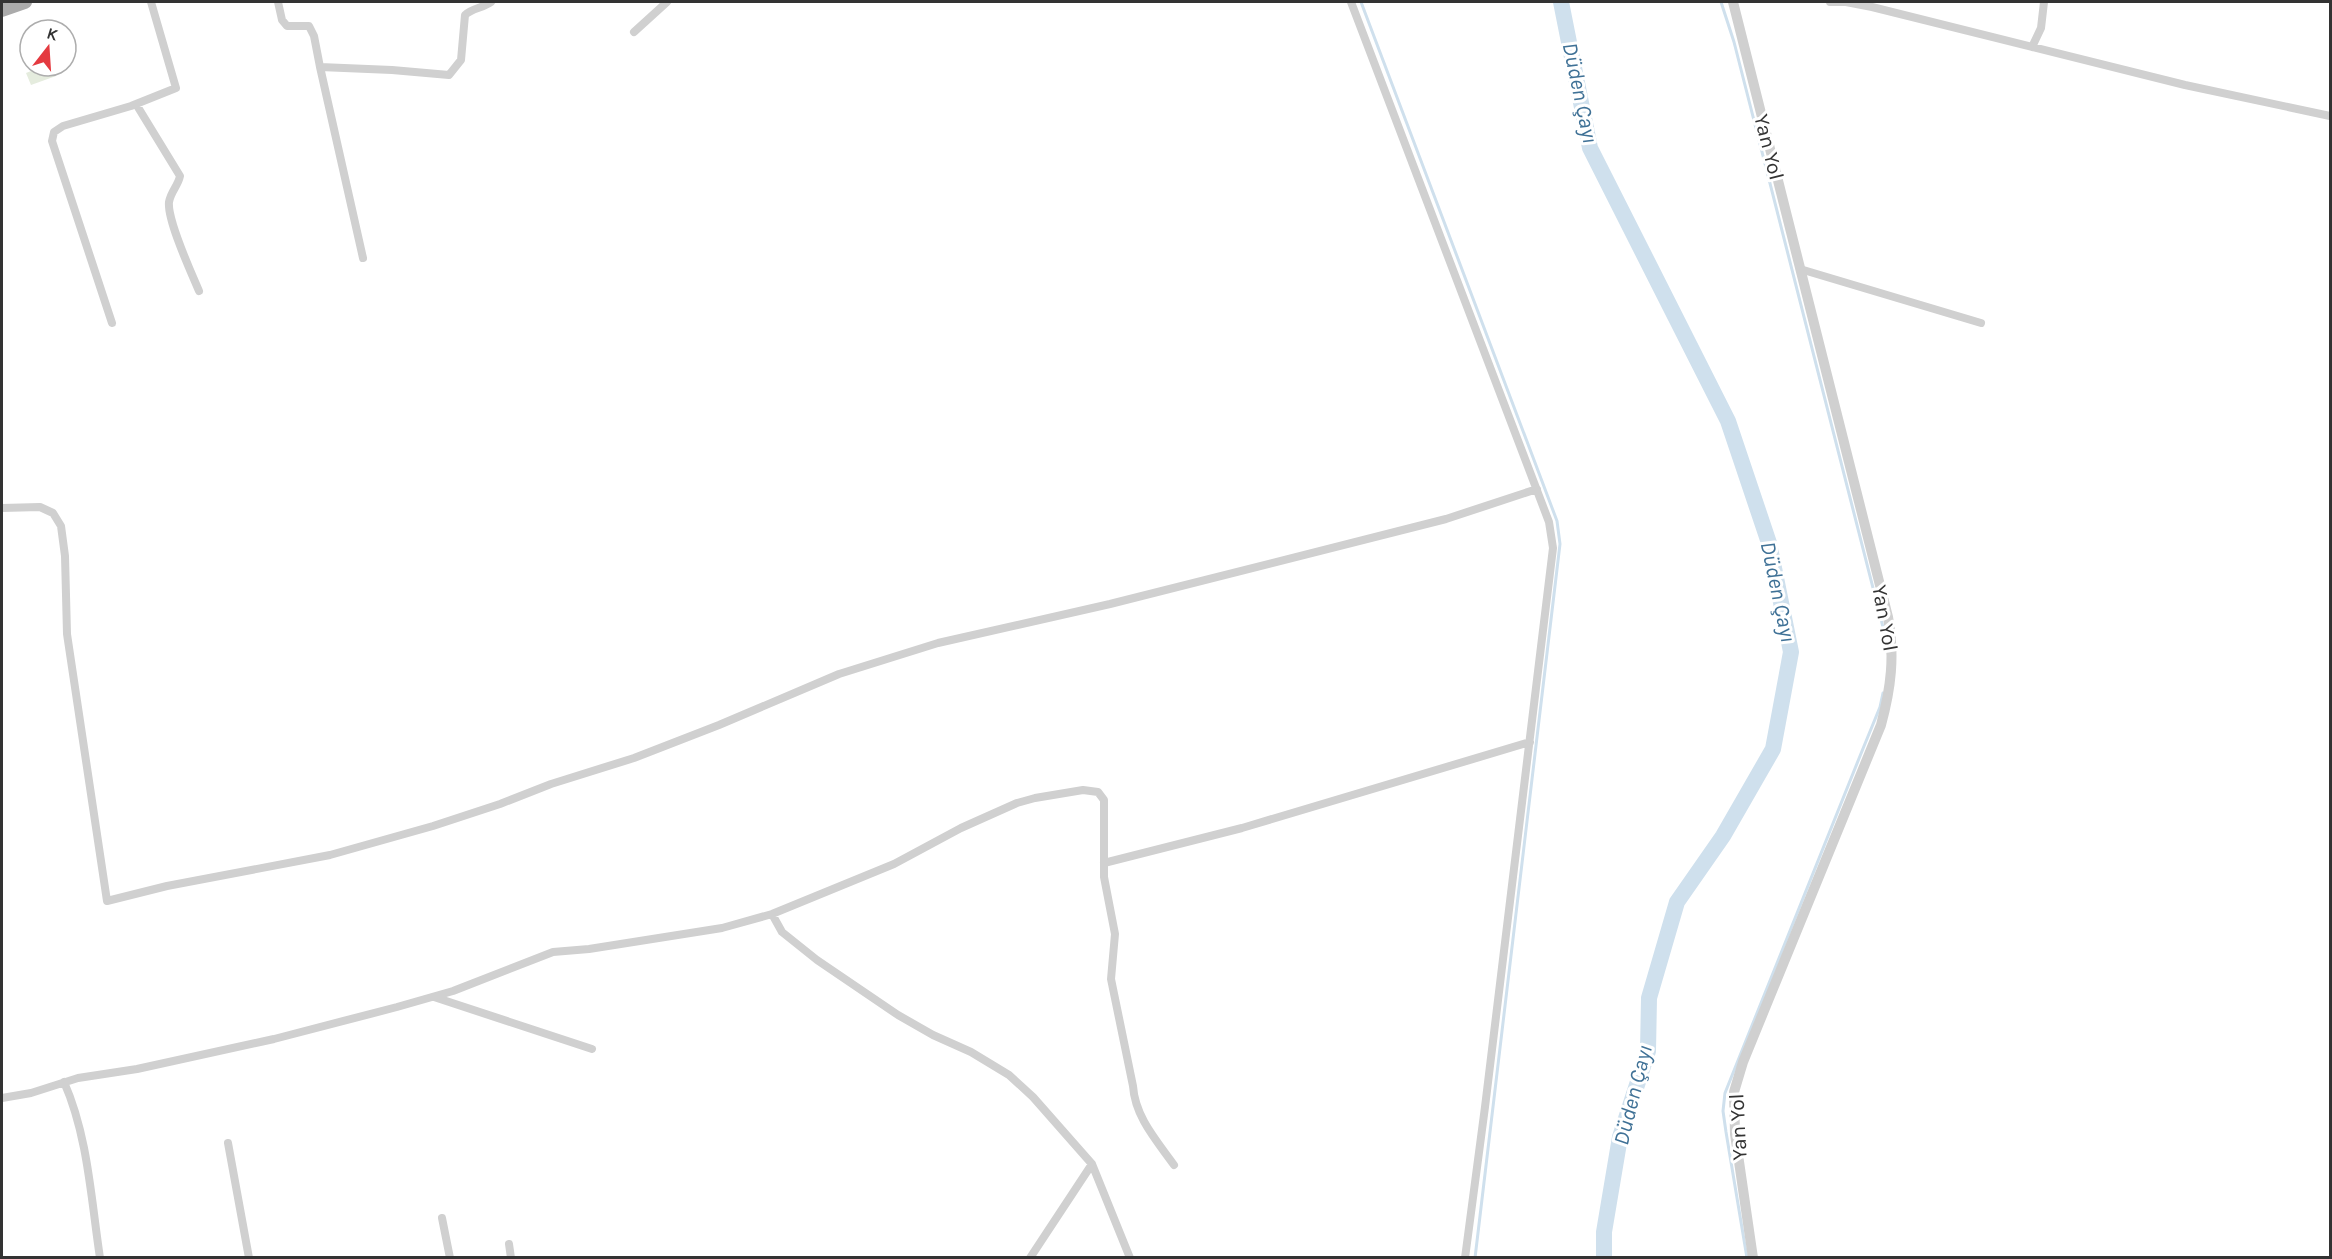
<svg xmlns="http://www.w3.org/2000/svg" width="2332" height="1259" viewBox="0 0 2332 1259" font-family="Karla,sans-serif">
<rect width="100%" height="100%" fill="#fff"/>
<path fill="#e5ecde" d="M44,66h8l4,10 -25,9 -5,-12z"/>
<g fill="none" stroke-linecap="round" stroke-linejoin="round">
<path stroke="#cfe0ed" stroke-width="3" d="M1361,2l196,519 3,23 -85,714
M1721,2l13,40 152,597
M1747,1258l-21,-126 -3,-21 2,-18 135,-337 20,-49 3,-14"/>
<path stroke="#cfe0ed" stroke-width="16" d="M1561,2l29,146 138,273 41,122 22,109 -18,97 -50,87 -46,66 -28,96 -1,53 -28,86 -16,95v26"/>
<path stroke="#d0d0d0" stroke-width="8" d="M278,2l4,18 5,6h22l5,10 6,31 72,3 57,5 12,-15 4,-45c7,-7 18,-7 26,-13
M1351,2l198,520 4,26 -68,559 -20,151
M1830,2h16l26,5 313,78 145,31
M634,32l33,-30
M2032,47l9,-19 3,-26
M320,67l43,191
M136,104l44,72c-2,10 -9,15 -11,26 -2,18 22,70 30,89
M1800,269l181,54
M112,323l-60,-182 2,-9 9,-6 68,-20 45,-18 -25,-86
M2,508l38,-1 13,6 8,13 4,30 2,78 40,267 60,-15 163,-31 103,-29 67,-22 51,-20 83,-26 85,-33 120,-51 99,-31 172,-39 336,-85 91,-30
M1104,863l138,-35 288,-86
M772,914l10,18 35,28 81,55 35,20 38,17 38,23 24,22 59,67 38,94
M434,997l158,52
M64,1082c24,54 27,117 36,176
M2,1098l29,-5 47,-15 59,-9 137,-30 123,-32 56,-16 100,-39 36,-3 133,-21 50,-14 122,-50 67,-36 56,-25 18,-5 48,-8 15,2 6,8v77l11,57 -4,45 22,107c2,31 24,55 41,79
M228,1143l21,115
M442,1218l8,40
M509,1244l2,14
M1030,1258l62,-94"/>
<path stroke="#d0d0d0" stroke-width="10" d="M1733,2l155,615c7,39 3,71 -7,108l-138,337 -9,30 1,42 18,124"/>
<path stroke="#ababab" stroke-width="14" d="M2,10l23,-8"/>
</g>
<g text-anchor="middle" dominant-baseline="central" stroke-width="6" stroke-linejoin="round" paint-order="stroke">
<g font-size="21" fill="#333" stroke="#fff">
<text transform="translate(1769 147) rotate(76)">Yan Yol</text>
<text transform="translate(1885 618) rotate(80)">Yan Yol</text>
<text transform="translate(1738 1127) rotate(-93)">Yan Yol</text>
</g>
<g font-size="22" font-style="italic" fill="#3f7196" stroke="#fff">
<text transform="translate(1580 93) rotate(78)">Düden Çayı</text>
<text transform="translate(1778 592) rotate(78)">Düden Çayı</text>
<text transform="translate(1633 1095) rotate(-76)">Düden Çayı</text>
</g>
</g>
<rect width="2332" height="1259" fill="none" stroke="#333333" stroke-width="6"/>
<g transform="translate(48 48) rotate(17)"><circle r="28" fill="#ffffff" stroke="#adadad" stroke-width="1.5"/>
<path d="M0-4.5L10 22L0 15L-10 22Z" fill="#e43a40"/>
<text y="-9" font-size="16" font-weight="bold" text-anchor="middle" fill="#333333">K</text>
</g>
</svg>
